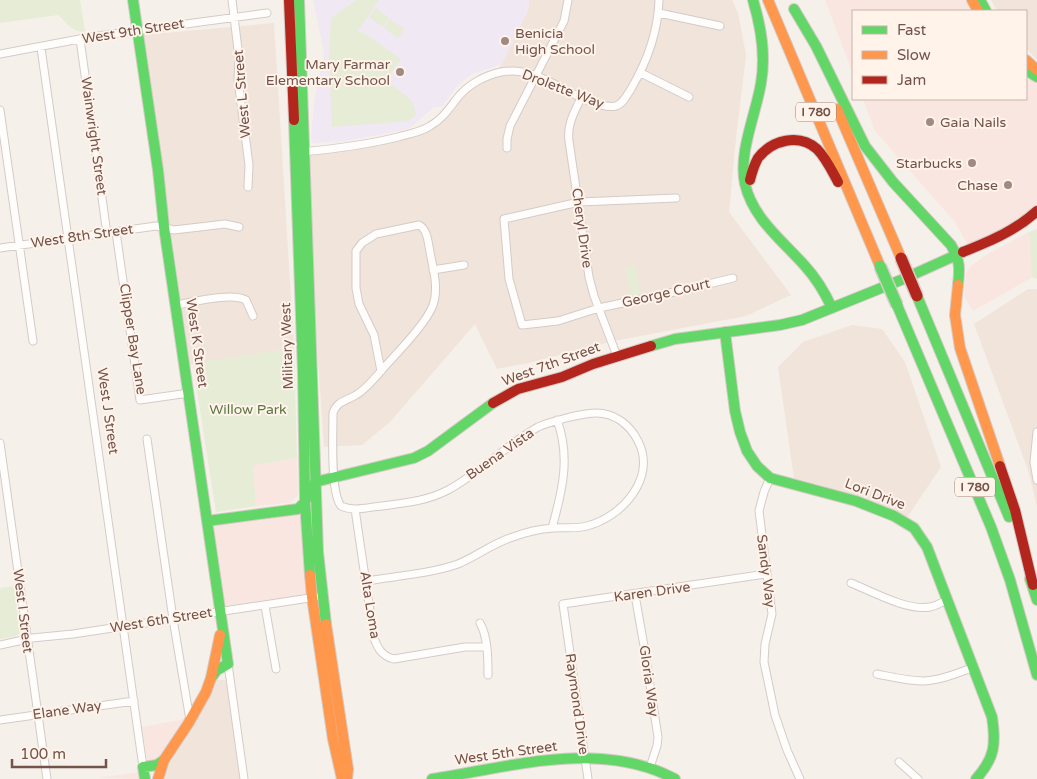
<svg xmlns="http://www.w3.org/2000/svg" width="1037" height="779" viewBox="0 0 1037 779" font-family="'Varela Round',sans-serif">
<rect width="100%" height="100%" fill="#f6f0ea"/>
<path fill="#f1e4da" d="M529,0h203l6,13 8,42 -10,83 -7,74 62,83 -45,21 -132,25 -86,22 -31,6 -22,-45 -85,98 -28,23 -38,2 -17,-246 -1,-48 45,-2 74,-18 20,-15 21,-26 22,-13 14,-15 26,-54z
M991,0h46v60l-11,-12v-37h-29z
M274,23l20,325 -104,17 -47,-330z
M1028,289h9v217l-9,-36 -54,-146z
M852,325l30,4 23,33 36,105 -35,52 -42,-22 -70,-19 -16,-111 25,-25z
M217,680h9l14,99h-79l14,-26 38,-63z"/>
<path fill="#f9e6e0" d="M825,0h142l7,11h-121v63z
M1026,74l11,10v122l-26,21 -42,20 -14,-25 -80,-91 -12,-32h163z
M1027,233l3,4 3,40 -60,34 -9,-14 2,-24 5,-7 15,-11z
M297,458l1,37 -8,8 -34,3 -3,-37 2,-5z
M301,514l6,80 -41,7 -42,5 -11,-81z
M185,719l-28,42 -5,2 -5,-4 -5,-32z
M140,772l1,7 -44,-1z"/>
<path fill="#f0e8f2" d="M313,0h216l-1,10 -26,54 -30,10 -14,11 -16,22h-8l-24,21 -7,2 -58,11 -30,2 -3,-1 -1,-5 3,-34 10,-50z"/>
<path fill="#e6ecd5" d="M0,0h80l5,32c-13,0 -18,-9 -27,-17l-58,8z
M357,0h22l-22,32h5l39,27 -15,21 26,21 4,14 -8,6 -76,6 -3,-70 2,-39z
M376,8l13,10 -6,9 -14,-10z
M390,19l14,10 -6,9 -14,-10z
M1037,229v50l-5,-2 -2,-40 -3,-4z
M635,264l6,30 -10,2 -6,-29z
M294,348l3,110 -42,7 -2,4 3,37 -40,6 -23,-147 10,-3z
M14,586l6,47 -3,3 -17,3v-51z"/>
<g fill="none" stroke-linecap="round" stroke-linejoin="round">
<g stroke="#d4cbc7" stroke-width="9">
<path id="street" d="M232,0l7,58 -1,22 11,85 -1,22
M659,13l61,13
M80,39l27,195
M41,48l102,719
M0,54l90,-17 177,-24
M641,73l48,24
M581,98c-7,15 -14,26 -12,43l20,136 5,19 23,60
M0,110l33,231
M507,148v-9l3,-13 54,-105 4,-21
M301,152c33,-3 65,-7 97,-15 11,-3 23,-5 32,-11 13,-7 20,-19 29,-30 10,-12 27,-21 42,-24 37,-7 66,25 100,33 4,1 10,2 15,1 7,-2 11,-11 15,-17 16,-27 27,-57 28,-89
M676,198l-97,4 -75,17 5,60 13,46 36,-4 41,-13 89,-19 45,-11
M116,232l24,168 49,-7
M0,248l156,-22 18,4 51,-6 14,3
M433,270l31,-5
M176,305c18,-3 55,-13 70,-5l7,16
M1037,432l-3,30 3,18
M147,439l26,180 17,101
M0,443l47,336
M770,478l-6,14 -5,19 13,103 -7,30 -1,18 11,53 12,35 13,29
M355,509l19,129c4,11 8,18 20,21l71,-12h21
M552,528c10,-36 19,-71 5,-108
M366,581c30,-5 63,-7 92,-17 19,-8 35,-21 55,-27 13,-5 26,-8 40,-9 11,-1 23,1 34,-2 35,-9 70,-48 51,-85 -8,-16 -23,-28 -42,-28 -8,0 -17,2 -26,4 -10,3 -22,5 -32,10 -32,18 -58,46 -90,63 -21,11 -43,13 -66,16 -14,1 -28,6 -41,0 -11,-14 -8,-74 -8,-93 4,-12 13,-12 23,-18 9,-5 18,-16 25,-24 13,-15 46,-48 52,-66 6,-16 0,-37 -3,-53 -2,-9 -2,-22 -11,-27l-43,9 -14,9 -6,8v37l3,16 15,31 7,36
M851,583c22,9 56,28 79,24 6,-1 13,-5 18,-8
M635,595l9,51 14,91 -1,9 -7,21
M265,606l11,63
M480,623c8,14 8,36 8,52
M0,645l32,-7 41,-4 243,-37
M228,664l16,115
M877,674c15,3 31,7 47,7 17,-1 34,-8 50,-14
M0,720l134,-19
M899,762l19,17
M588,779l-25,-175 203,-30"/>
</g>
<g stroke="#d5cbc6" stroke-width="12">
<path id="fast" d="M133,0l25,170 6,57 64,437 -11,6 -6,8
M299,0l19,552 8,72
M753,0c8,27 13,54 8,83 -5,31 -23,70 -16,101 8,35 38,57 60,82 12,13 20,27 27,42
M980,0l6,11
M794,9l22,37 49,100 28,36 58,63c9,16 9,22 7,40
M1026,70l11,7
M294,120l9,252 2,130 5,73
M917,296l92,221
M897,305l94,222 19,53 27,95
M725,332l10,79 5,21 7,19 10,15 13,12 86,23 38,15 20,12 13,19 65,170c4,27 3,41 -16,62
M651,346l24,-7 105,-14 22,-5 99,-40 62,-28
M207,521l91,-12 7,-7 10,-20 99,-24 14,-7 65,-48
M1030,579l7,21
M145,779l-2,-12 14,-2 7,-5
M432,779c78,-12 169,-40 243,0"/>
</g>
<g stroke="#d5cbc6" stroke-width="12">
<path id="slow" d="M768,0l112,266
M972,0l6,11
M1026,60l11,10
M837,109l64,149
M958,285l-3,30 5,33 40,118
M310,575l2,22 21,142 9,40
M326,624l22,145 -1,10
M158,779l6,-19 24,-36 18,-32 5,-14 9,-43"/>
</g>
<g stroke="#d5cbc6" stroke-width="12">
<path id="jam" d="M289,0l5,120
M750,180c2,-8 4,-15 8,-22 14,-18 41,-25 59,-9 9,9 15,22 21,33
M963,252c27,-11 52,-21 74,-41
M493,403l25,-14 44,-12 31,-13 58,-18
M1000,466l15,44 18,75"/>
</g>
<use href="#street" stroke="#fefdfc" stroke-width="7"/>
<use href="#fast" stroke="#63d668" stroke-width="10"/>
<use href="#slow" stroke="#ff974d" stroke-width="10"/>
<use href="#jam" stroke="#b3261e" stroke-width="10"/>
<g stroke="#d8cdc9" stroke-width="14" stroke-linecap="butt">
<path id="fast-bridge" d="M880,266l17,39"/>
</g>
<g stroke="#d8cdc9" stroke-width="14" stroke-linecap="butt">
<path id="jam-bridge" d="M901,258l16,38"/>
</g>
<use href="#fast-bridge" stroke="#63d668" stroke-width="11"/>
<use href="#jam-bridge" stroke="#b3261e" stroke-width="11"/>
</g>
<g fill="#a18a82" stroke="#fff3ea" stroke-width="2">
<circle cx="505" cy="41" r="5"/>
<circle cx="400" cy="72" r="5"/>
<circle cx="930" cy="122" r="5"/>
<circle cx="972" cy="163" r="5"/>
<circle cx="1008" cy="185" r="5"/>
</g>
<g text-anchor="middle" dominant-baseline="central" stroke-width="4" stroke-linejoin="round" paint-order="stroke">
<g fill="#fff3ea" stroke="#9d837a" stroke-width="1">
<rect x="796" y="102.5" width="40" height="19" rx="4"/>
<rect x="955" y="477.5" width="40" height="19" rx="4"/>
</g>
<g font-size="12" font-weight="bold" fill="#73534a">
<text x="816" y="112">I 780</text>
<text x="975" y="487">I 780</text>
</g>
<g font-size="14" fill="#73534a" stroke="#fff3ea">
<text transform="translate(133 31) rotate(-9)">West 9th Street</text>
<text transform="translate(563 89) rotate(21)">Drolette Way</text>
<text transform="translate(242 94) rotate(-95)">West L Street</text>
<text transform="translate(94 136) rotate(82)">Wainwright Street</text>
<text transform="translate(582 228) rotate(82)">Cheryl Drive</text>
<text transform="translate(82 236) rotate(-8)">West 8th Street</text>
<text transform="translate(666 293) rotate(-13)">George Court</text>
<text transform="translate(133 339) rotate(81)">Clipper Bay Lane</text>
<text transform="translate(197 343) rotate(82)">West K Street</text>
<text transform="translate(287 346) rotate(-92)">Military West</text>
<text transform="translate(551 364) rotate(-20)">West 7th Street</text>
<text transform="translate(108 411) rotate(82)">West J Street</text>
<text transform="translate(500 454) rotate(-35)">Buena Vista</text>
<text transform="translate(875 494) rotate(21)">Lori Drive</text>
<text transform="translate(766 571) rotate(83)">Sandy Way</text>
<text transform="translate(652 592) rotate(-8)">Karen Drive</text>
<text transform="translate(370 605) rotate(81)">Alta Loma</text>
<text transform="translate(23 611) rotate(83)">West I Street</text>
<text transform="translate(161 620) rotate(-9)">West 6th Street</text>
<text transform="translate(649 681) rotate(82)">Gloria Way</text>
<text transform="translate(577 704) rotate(82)">Raymond Drive</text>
<text transform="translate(67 710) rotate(-8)">Elane Way</text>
<text transform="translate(506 753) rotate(-8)">West 5th Street</text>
</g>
<g font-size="14" fill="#73534a" stroke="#fff3ea" text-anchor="end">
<text x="515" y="33" text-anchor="start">Benicia<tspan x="515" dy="16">High School</tspan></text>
<text x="390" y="64">Mary Farmar<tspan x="390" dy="16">Elementary School</tspan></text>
<text x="940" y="122" text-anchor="start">Gaia Nails</text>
<text x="962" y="163">Starbucks</text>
<text x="998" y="185">Chase</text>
</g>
<g font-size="14" fill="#5b7942" stroke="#fff3ea">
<text x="248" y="409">Willow Park</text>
</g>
</g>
<rect x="852" y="10" width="175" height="90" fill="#fff3ea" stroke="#c7b3aa"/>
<rect x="862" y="26" width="25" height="8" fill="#63d668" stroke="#c7b3aa"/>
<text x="897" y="35" font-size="15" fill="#73534a">Fast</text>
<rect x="862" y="51" width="25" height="8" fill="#ff974d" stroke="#c7b3aa"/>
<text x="897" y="60" font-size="15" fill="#73534a">Slow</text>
<rect x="862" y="76" width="25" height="8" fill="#b3261e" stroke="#c7b3aa"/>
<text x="897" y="85" font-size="15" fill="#73534a">Jam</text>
<path d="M12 759v8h94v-8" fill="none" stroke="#73534a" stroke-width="2.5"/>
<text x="20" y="759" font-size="15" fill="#73534a" stroke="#fff3ea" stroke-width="4" paint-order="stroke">100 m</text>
</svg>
